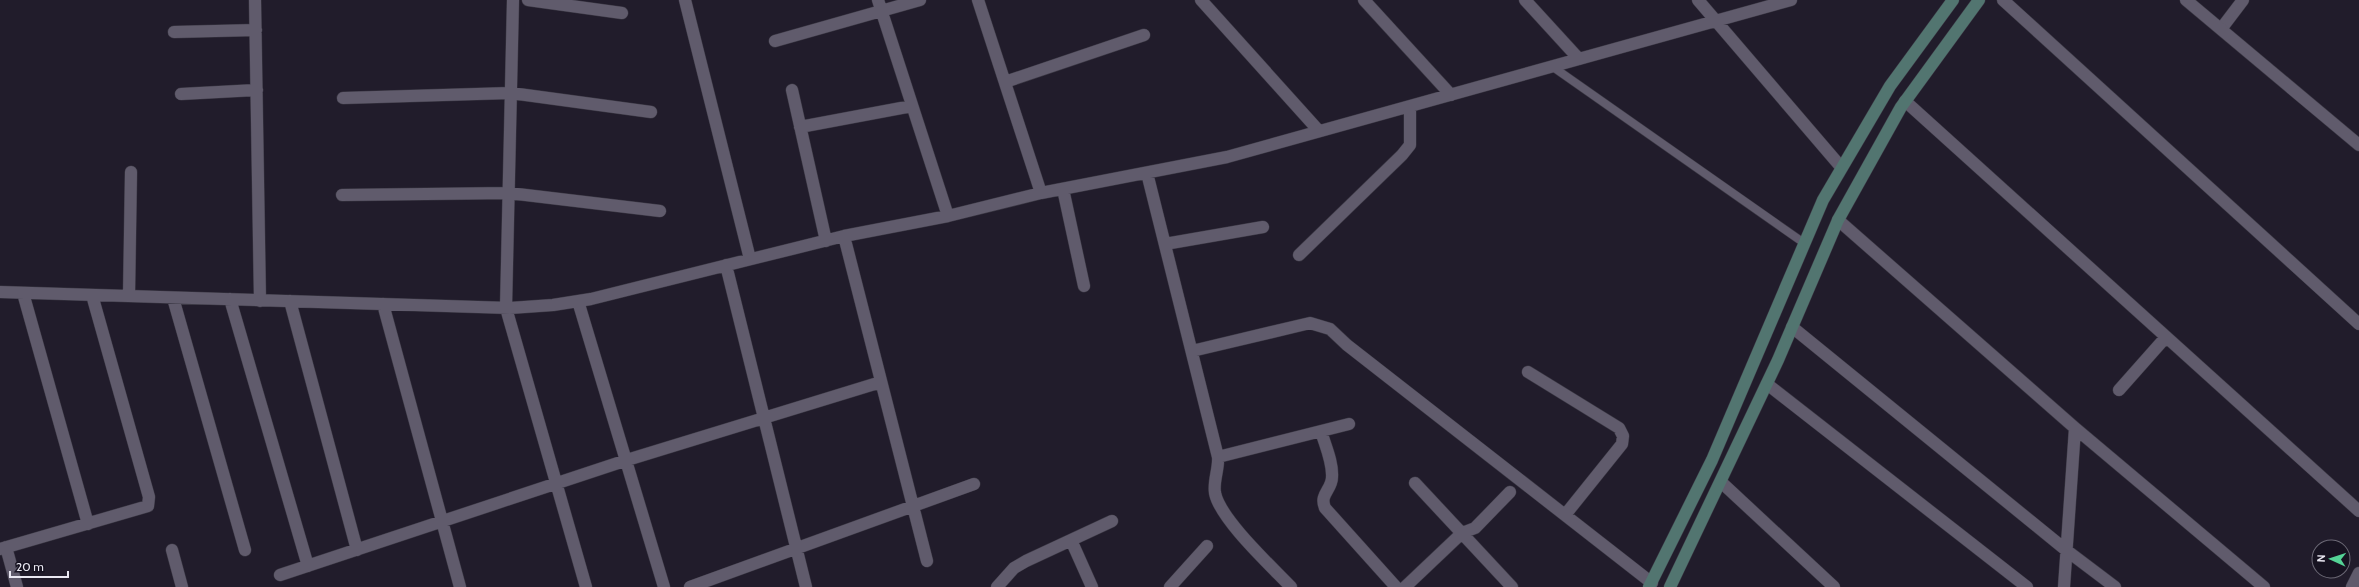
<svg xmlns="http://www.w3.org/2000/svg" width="2359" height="587" viewBox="0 0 2359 587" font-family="Cabin,sans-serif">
<rect width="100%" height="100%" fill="#211c2b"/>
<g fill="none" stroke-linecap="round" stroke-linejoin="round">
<g stroke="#3b3844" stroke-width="9">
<path id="service" d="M1553,67l251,176"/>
</g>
<g stroke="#3b3844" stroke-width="13">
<path id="minor" d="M255,0l5,301
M513,0l-7,308 80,279
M528,0l94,13
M685,0l65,259
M878,0l70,216
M978,0l63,193
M1201,0l118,131
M1364,0l87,95
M1525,0l54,59
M1698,0l143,167
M2003,0l356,324
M2221,29l22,-29
M174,32l82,-2
M775,41l145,-41
M1005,82l139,-47
M792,90l34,151
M181,94l76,-4
M343,98l168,-5 140,19
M1905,101l454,410
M800,127l112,-21
M1147,173l71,284c1,12 -5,24 -3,36 5,26 56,73 76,94
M1063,189l21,97
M342,195l167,-2 151,18
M1838,220l237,208 189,159
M844,236l83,325
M1165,244l98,-17
M1299,255l103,-100 8,-10v-39
M726,265l80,322
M0,292l510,16 43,-3 38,-6 253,-63 104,-20 93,-23 186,-36 564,-157
M23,293l65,231
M129,296l2,-124
M173,298l72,252
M230,299l78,267
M290,301l67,249
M578,301l86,286
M383,304l77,283
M1792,327l274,223 49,37
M1192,351l118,-28 20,6 17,16 305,238
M1528,372l91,56 4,8 -1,8 -57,71
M1767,384l260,203
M2119,390l47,-53
M1321,431c4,14 12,31 11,46 0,13 -13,17 -7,31l71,79
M1218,457l131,-33
M1721,482l113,105
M1415,483l97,104
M1071,540l21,47
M6,547l11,40
M0,549l148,-43 1,-9 -57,-202
M172,550l10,37
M280,575l347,-115 254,-78
M690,587l284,-103
M997,587l17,-19 12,-7 86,-40
M1170,587l37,-41
M1405,587l57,-54 13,-5 35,-36
M2064,587l11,-159
M2352,587l7,-14"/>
</g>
<g stroke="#3b3844" stroke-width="13">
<path id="tertiary" d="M2186,0l173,145"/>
</g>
<g stroke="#3b3844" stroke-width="13">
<path id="secondary" d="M1649,587l63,-127 111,-260 67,-114 63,-86
M1670,587l108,-227 60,-140 63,-113 78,-107"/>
</g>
<use href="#service" stroke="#605b6c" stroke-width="8"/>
<use href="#minor" stroke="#605b6c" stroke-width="12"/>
<use href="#tertiary" stroke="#605b6c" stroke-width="12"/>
<use href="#secondary" stroke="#527570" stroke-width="12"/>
</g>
<g transform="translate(2331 559) rotate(273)"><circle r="19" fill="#171321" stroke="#6b6875"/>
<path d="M0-3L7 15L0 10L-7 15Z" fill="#54d396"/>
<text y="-6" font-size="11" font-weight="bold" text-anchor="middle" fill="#eae8f2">N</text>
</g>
<path d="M10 571v6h58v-6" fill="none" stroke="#eae8f2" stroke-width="2"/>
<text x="16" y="571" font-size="12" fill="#eae8f2" stroke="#171321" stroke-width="3" paint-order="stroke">20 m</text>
</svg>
